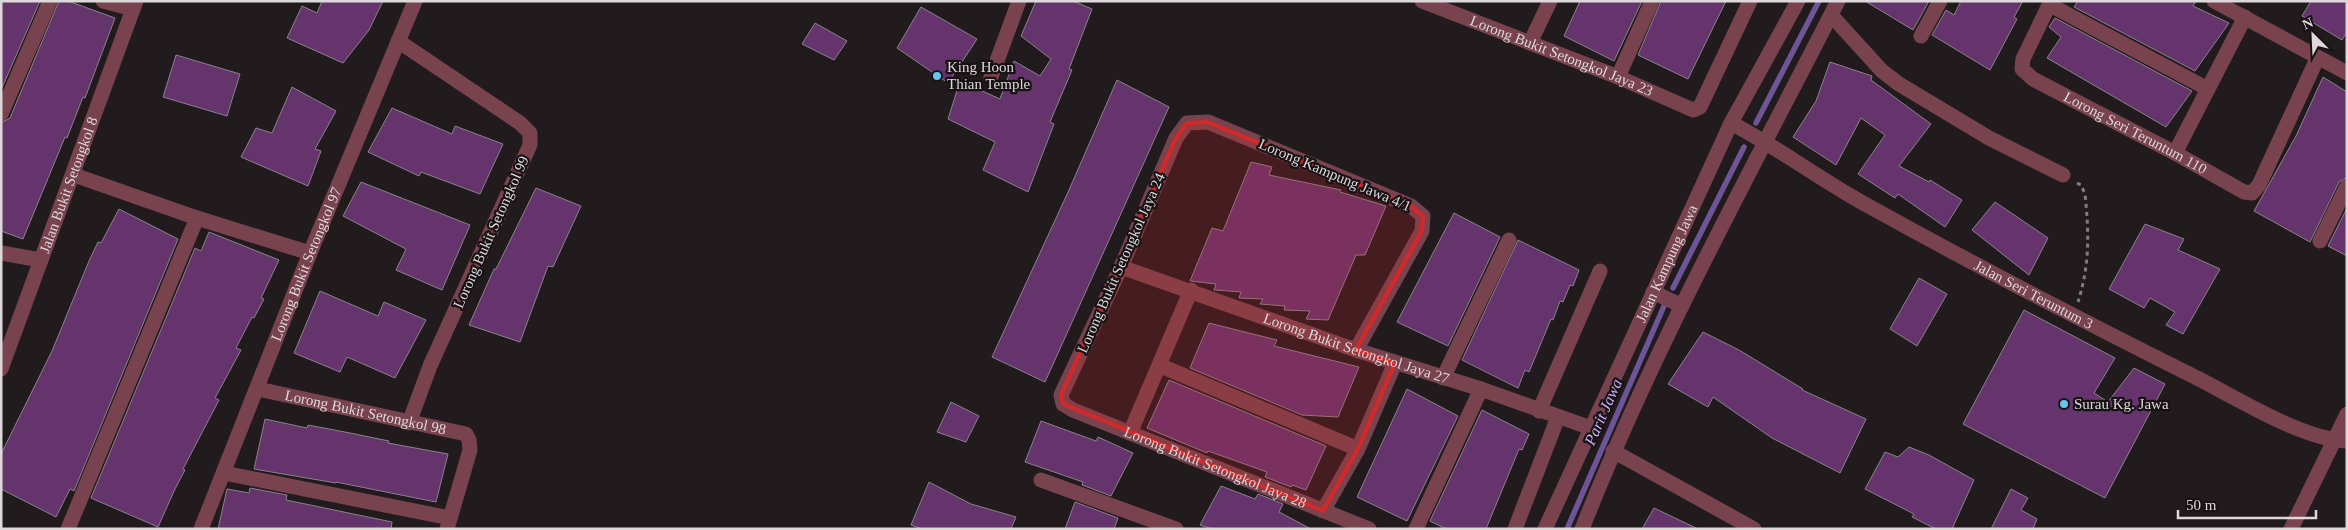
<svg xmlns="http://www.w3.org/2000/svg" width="2348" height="530" viewBox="0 0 2348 530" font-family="'Times New Roman',serif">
<rect width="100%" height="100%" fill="#211b1e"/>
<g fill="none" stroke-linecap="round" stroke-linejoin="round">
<path stroke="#6d5598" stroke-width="5.5" d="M1756,123l63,-122
M1673,288l71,-141
M1567,529l97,-223"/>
</g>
<path fill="#65346d" stroke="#89838a" d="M1,1h39l-39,89z
M59,1h9l47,17 -30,80 -2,-1 -16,41 -2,-1 -42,102 -22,-8v-108l9,-5z
M322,1h61l-14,29 -26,33 -56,-25 15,-32 15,7z
M1036,1h37l19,8 -23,60 3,1 -22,52 4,2 -26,68 -45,-22 12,-28 -47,-23 12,-38 40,18 14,-38 26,15 11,-17 -30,-23z
M1580,1h62l-28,60 -50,-25z
M1661,1h65l-38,78 -50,-24z
M1865,1h64l-16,29z
M1961,1h62l-9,16 3,2 -27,51 -58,-35 14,-25 8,5z
M2078,1h118l-3,5 36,17 -34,48 -121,-64z
M2311,1h36v31l-5,8 -40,-24z
M921,7l56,32 -29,44 -51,-35z
M2055,18l137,73 -26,36 -119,-69 14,-21 -12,-10z
M815,23l32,18 -13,19 -32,-16z
M176,55l64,19 -13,42 -64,-19z
M1830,62l42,14 -1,4 60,44 -32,42 30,16 1,-2 32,20 -17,27 -47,-33 -3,4 -37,-24 27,-39 -24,-17 -25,47 -43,-28 23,-36z
M2323,77l24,15v85l-8,5 -29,60 -56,-31 42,-75z
M1117,80l52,27 -124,275 -53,-25 77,-167z
M292,87l44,24 -21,38 6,2 -13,35 -67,-29 15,-29 16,5z
M392,108l60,26 3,-8 48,18 -23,50 -59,-22 -2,4 -51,-24z
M1251,162l21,5 -3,8 72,15 -1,2 46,14 -21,49h-9l-28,65 -22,-1 4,-8 -26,-1 1,-4 -25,-2 3,-5 -24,-1 2,-6 -25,-2h-2l2,-6 -26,-3 22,-53 11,3z
M361,182l109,43 -28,65 -46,-20 10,-21 -63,-33z
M536,188l45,18 -28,61 -5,-1 -28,76 -51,-17 25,-56h2z
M1995,202l53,36 -19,37 -57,-45z
M2347,208v48l-19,-10z
M119,209l59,30 -104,252 -4,-2 -14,28 -55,-28v-35l51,-103 37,-90 9,-19 3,1z
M1454,213l46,24 -52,109 -51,-24z
M2145,224l39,15 -6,11 42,19 -37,65 -17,-9 9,-13 -25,-14 -6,10 -35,-19z
M209,232l70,28 -18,38 3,1 -10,19 -2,-1 -16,31 5,2 -26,48 4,2 -36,69 2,1 -10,19 -17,38 -67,-29 104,-250 6,3z
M1518,240l61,30 -6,16 -3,-1 -7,17 -3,-1 -7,19 -2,-1 -22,53 -4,-2 -7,18 -56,-28z
M1919,278l28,16 -30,52 -27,-17z
M320,291l58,25 6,-14 42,18 -31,58 -48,-21 -7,15 -46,-19z
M2024,310l91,48 -21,35 14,9 26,-34 31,16 -60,114 -142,-74z
M1209,323l68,17 -3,6 85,21 -21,50 -36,-2 -112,-47z
M1703,332l36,18 64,39 -1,1 64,29 -26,54 -68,-35 -59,-41 -5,10 -40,-23z
M1169,380l157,66 -20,44 -14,-5 -1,2 -26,-10 2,-5 -59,-21 -1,2 -60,-25z
M1407,389l51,27 -51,105 -50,-24z
M951,402l28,14 -13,26 -29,-10z
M1482,410l47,24 -7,16 -3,-1 -33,80h-40l-16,-8z
M265,419l42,9 1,-3 42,8 39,8 -1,2 60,11 -12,48 -100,-20v1l-82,-14z
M1041,421l55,20 2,-4 35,16 -22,43 -29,-11 1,-3 -58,-20z
M1909,447l20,8 45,25 -22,49h-16l-24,-12 2,-3 -49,-25 20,-37 13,5z
M929,482l42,22 45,13 -5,12h-89l-11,-4z
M1221,486l34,13 3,-5 25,10 -4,8 32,17h-99l-12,-4z
M250,488l37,7 -1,5 106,22 -1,7h-173l9,-40 22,4z
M2011,489l17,9 -7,12 16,9 -4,10h-42z
M1075,502l43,16 -4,11h-49z
M1654,508l44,21h-56z"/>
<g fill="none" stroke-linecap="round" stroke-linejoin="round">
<path stroke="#827d7f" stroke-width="3" stroke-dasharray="4 4" stroke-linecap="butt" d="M2077,183l4,2 4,9c4,39 5,70 -7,108"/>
<g stroke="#78434e" stroke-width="15">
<path d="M103,1l30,8"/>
<path id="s1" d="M1422,1l196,76 75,33 7,-3 50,-106"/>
<path id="s2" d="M2051,1l-28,58 -1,10 11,10 142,74 69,39 8,1 7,-8 58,-126"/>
<path d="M2214,1l133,72"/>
<path d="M2050,5l158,84"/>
<path d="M1831,15l51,56 17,13 90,54 74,37"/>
<path d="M1921,36l19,-35"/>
<path d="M398,41l122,82 10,10v12l-100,221 -21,57"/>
<path d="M1530,43l20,-42"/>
<path d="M991,77l28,-76"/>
<path d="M1618,77l34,-76"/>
<path d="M1,114l49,-113"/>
<path id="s3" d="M1731,123c46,24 87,55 132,80 108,60 218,117 328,172 43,21 109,64 156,66"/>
<path d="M2175,153l70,-136"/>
<path d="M74,175l123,43 113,35"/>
<path d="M2320,241l27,-55"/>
<path d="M1,253l40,7"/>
<path id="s4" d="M1121,267l235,83 125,39 110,39"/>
<path d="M1653,292l29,14"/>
<path id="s5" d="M1356,350l66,-119 1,-15 -12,-10 -203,-84 -21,1 -11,15 -55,129 -60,128 2,9 10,6 296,119"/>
<path d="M1161,366l197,83"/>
<path id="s6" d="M1,369l135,-368"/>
<path d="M1443,378l66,-138"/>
<path id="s7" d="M258,389l208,45 3,6 1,10 -23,79"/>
<path d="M1539,411l61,-140"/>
<path d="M1130,433l61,-143"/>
<path d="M1613,451l141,78"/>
<path d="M224,473l226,45"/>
<path d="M1041,480l135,49"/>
<path d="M1323,511l35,-62 37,-86"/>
<path d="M68,529l129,-311"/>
<path id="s8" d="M201,529l109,-276 105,-252"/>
<path d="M1416,529l65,-140"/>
<path d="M1515,529l43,-112"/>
<path id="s9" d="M1545,529l186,-406 67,-122"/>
<path d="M1582,529c72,-182 167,-354 256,-528"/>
<path d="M2291,529l56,-115"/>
</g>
</g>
<path fill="#d62828" fill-opacity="0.2" stroke="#d62828" stroke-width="4" stroke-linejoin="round" d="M1208,122l203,84 12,10 -1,15 -66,119 39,13 -37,86 -35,62 -260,-107 -2,-9 115,-257 11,-15z"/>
<g fill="#67c4f0" stroke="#181215" stroke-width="2">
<circle cx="937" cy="76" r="5"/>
<circle cx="2064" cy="404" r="5"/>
</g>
<g text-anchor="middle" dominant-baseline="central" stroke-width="4.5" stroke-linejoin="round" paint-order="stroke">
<g font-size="15" fill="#ddd9db" stroke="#181215">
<text stroke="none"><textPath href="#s1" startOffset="150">Lorong Bukit Setongkol Jaya 23</textPath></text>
<text stroke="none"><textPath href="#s2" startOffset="205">Lorong Seri Teruntum 110</textPath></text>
<text transform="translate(1335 175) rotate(23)">Lorong Kampung Jawa 4/1</text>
<text stroke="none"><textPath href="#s6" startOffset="196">Jalan Bukit Setongkol 8</textPath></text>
<text transform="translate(491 232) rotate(-66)">Lorong Bukit Setongkol 99</text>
<text transform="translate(1121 263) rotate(-66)">Lorong Bukit Setongkol Jaya 24</text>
<text stroke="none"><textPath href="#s9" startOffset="292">Jalan Kampung Jawa</textPath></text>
<text stroke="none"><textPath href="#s8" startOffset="285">Lorong Bukit Setongkol 97</textPath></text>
<text stroke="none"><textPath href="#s3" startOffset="348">Jalan Seri Teruntum 3</textPath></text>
<text stroke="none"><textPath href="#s4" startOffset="249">Lorong Bukit Setongkol Jaya 27</textPath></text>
<text stroke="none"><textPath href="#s7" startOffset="110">Lorong Bukit Setongkol 98</textPath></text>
<text stroke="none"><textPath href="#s5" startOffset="882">Lorong Bukit Setongkol Jaya 28</textPath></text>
</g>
<g font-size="15" fill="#ddd9db" stroke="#181215" text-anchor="start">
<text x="947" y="67">King Hoon<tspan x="947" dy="17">Thian Temple</tspan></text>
<text x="2074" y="404">Surau Kg. Jawa</text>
</g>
<g font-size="16" font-style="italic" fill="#cab1fd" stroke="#181215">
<text transform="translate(1603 412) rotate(-66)">Parit Jawa</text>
</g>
</g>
<rect width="2348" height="530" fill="none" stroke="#ddd9db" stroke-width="5"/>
<g transform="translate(2313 35) rotate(336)" stroke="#181215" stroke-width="4" paint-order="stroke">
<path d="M0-4L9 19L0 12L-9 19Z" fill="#ddd9db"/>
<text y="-8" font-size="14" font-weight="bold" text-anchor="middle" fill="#ddd9db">N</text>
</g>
<path d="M2178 510v8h138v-8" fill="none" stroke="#ddd9db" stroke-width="2.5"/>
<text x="2186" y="510" font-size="15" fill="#ddd9db" stroke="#181215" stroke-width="4" paint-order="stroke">50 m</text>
</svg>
